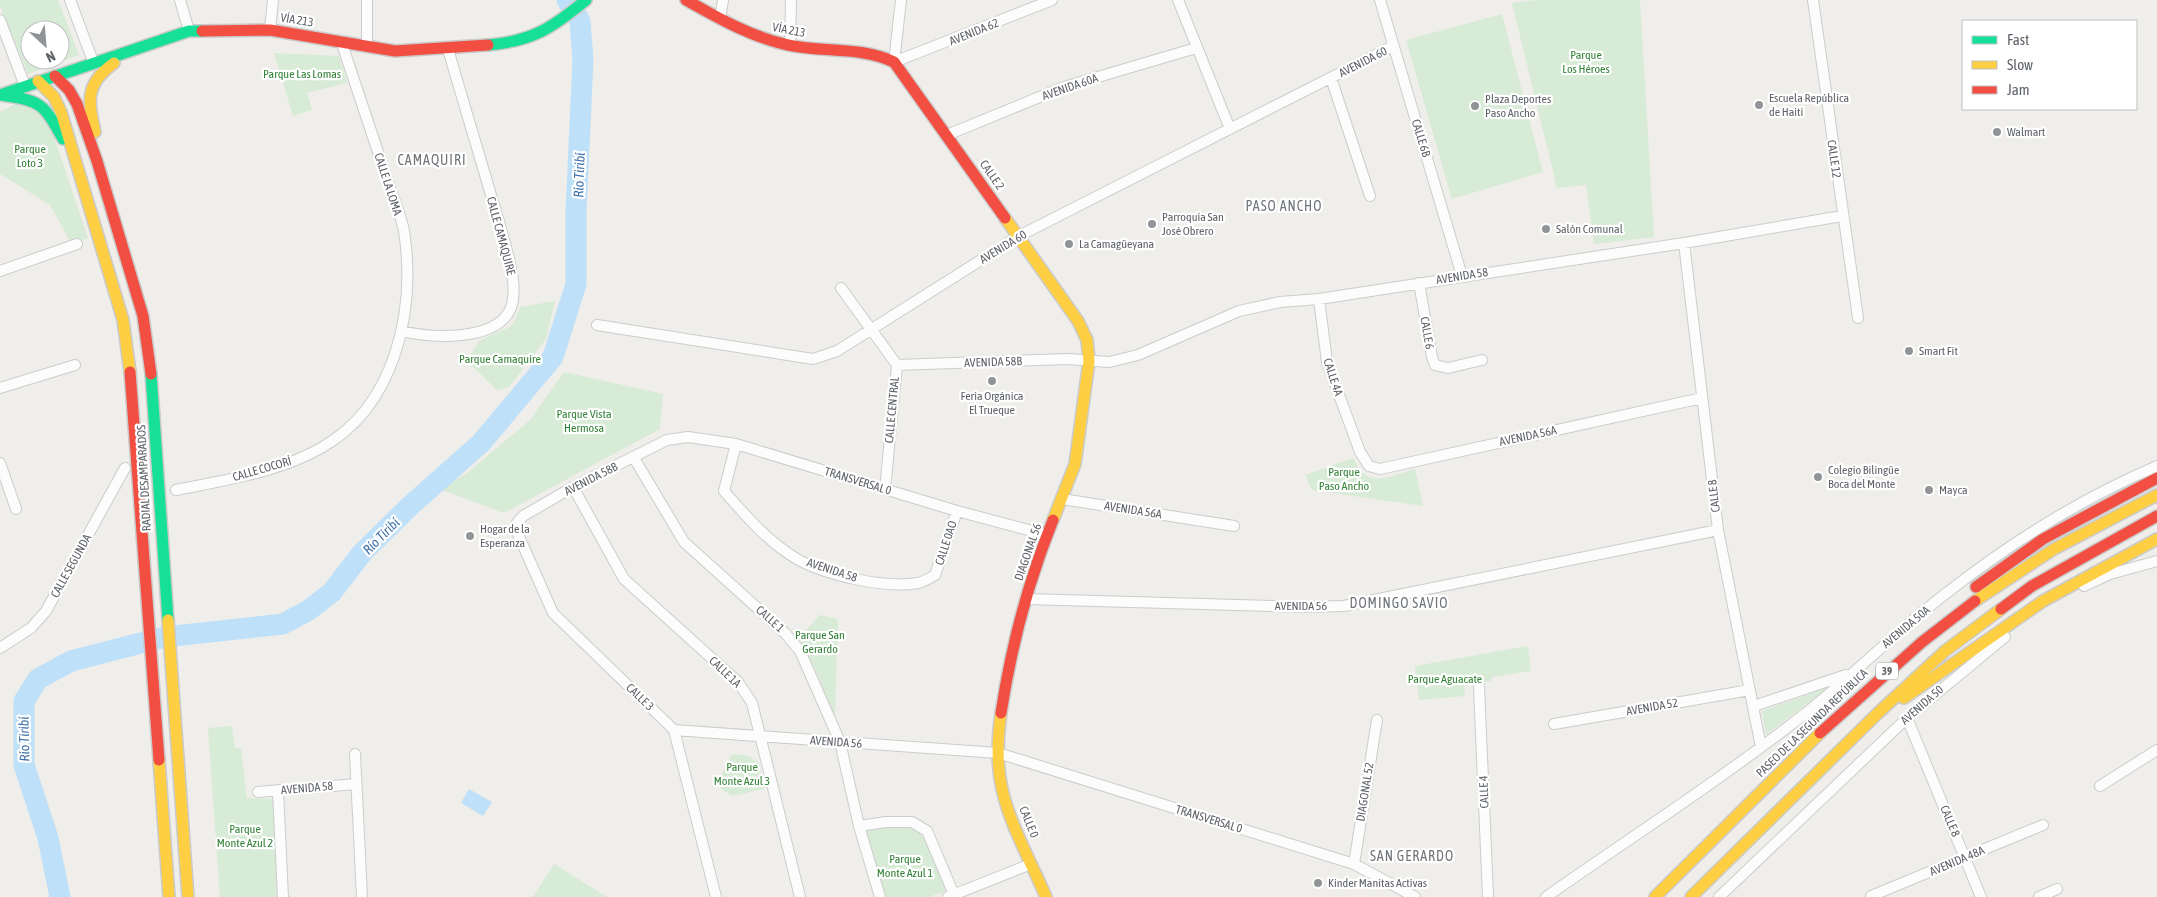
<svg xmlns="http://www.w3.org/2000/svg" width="2157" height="897" viewBox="0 0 2157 897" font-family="'Asap Condensed',sans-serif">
<rect width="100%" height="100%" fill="#efeeea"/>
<path fill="#d8ebd6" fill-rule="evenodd" d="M0,0h58l21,55 -51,19 -28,-68zM30,30h30v30h-30z
M1536,0h104l14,237 -60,7 -8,-59 -29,3 -45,-185z
M1502,14l41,158 -91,27 -46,-159z
M274,53l65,3 8,27 -40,10 5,17 -19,6z
M19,102l16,5 13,12 40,119 -15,5 -3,-2 -20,-36 -50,-31v-62z
M555,301l-9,38 -37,48 -12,3 -30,-29 13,-21 30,-13 5,-7 5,-13z
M564,372l99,22 -3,35 -156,84 -64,-24 27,-16 63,-53z
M1353,458c14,32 35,19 62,11l8,37 -111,-16 -7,-15z
M820,615l18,4 -3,95 -4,3c-9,-33 -12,-49 -35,-76z
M1528,646l3,25 -39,6 -1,4 -27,4 1,11 -46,4 -4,-34z
M1829,687l-63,48 -4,-24z
M232,726l3,22h6l6,50 26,1 4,98h-57l-12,-169z
M732,754l16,2 11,7 5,26 -32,7 -16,-11z
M895,827c12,0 23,-1 31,9l20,55 -17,6h-46l-17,-68z
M554,864l53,33h-74z"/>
<path fill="#bfe0f9" d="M469,789l23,13 -9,14 -22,-13z"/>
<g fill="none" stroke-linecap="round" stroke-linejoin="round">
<path stroke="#bfe0f9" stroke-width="21" d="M60,897l-12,-59 -24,-73v-64l14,-22 33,-18 70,-18 24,-6 118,-13 26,-14 23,-18 30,-39 49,-48 70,-62 72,-86 23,-73v-73l7,-151 -3,-39 -13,-21"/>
<g stroke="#cbcccc" stroke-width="12">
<path id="street" d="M70,0l24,64
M180,0l9,31
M901,0l-7,62 158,-62
M1178,0l52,129
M1380,0l82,276
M1813,0l45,318
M720,19l3,-19
M0,20l25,66
M270,30l3,-30
M367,45v-45
M790,46l1,-46
M1331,78l39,118
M947,135l117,-48 132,-39
M1684,243l34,287 43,217
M0,271l77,-27
M1419,283l13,74 3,8 13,3 34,-8
M841,288l56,77 -12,124
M1319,299l8,63 33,90 9,14 11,3 322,-71
M597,325l216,34 24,-8 182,-115 374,-190
M401,331c30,7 93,11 109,-21 4,-9 4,-21 3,-30 -4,-29 -14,-57 -22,-85 -14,-48 -29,-97 -43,-146
M897,365l171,-6 41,3 29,-7 101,-44 41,-9 39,-3 365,-56 158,-27
M0,388l75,-23
M736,444l-12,47c21,24 44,51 73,68 28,16 89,30 121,24 6,-1 12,-5 17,-8l22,-64
M634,458l50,84 101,91 15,18 40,91 19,84 21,71
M0,463l16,46
M573,487l51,92 114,103 14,21 48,194
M176,490c49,-10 101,-17 145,-42 75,-42 95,-138 83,-217 -4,-20 -14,-41 -20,-61 -14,-43 -29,-86 -43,-129
M1062,499l172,27
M2084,586l26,-12 47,-13
M1026,599l277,8 41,-1 374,-76
M0,648l31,-20 15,-17 79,-143
M1479,687l9,210
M1754,706l92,-31
M1907,718l74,179
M1554,724l196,-34
M674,730l324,23 356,111 61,33
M355,754l7,143
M2100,786l57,-36
M278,791l5,106
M258,792l98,-8
M859,826l27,-4h26l15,9 28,66
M1354,864l23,-144
M1871,896l172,-71
M716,897l-42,-167 -121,-117 -36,-81v-9l6,-7 50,-29 94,-47 21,-3 48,7 221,67 90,24
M948,897l83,-33
M1546,897c87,-61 177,-119 260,-184 47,-38 90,-81 138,-118 66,-52 136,-96 213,-129
M1719,897l188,-179 98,-81
M2039,897l18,-8"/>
</g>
<g stroke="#cacacb" stroke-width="14">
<path id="fast" d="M488,45c45,-4 64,-17 98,-45
M0,95l189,-64h13
M1,95c41,6 42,8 62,44
M151,374l17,246"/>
</g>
<g stroke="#cacacb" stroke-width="14">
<path id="slow" d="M38,81l16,16 7,15 62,208 7,52
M95,132c-7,-32 -10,-48 19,-69
M1005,218l73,103 9,19 2,21 -14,103 -22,56
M1975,601l79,-52 103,-54
M168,620l20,277
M1904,698l139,-97 114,-62
M1001,713c-3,21 -4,45 -1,65 6,41 30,81 46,119
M159,760l10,137
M1655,897l165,-164
M1691,897l187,-184 67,-62 56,-42"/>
</g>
<g stroke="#cacacb" stroke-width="14">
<path id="jam" d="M686,0c32,18 65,37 102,45 36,8 72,1 106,17l111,156
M202,31l68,-1 125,21 93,-6
M55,76l14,14 8,14 20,57 46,155 8,58
M130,372l29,388
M1976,587l67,-48 114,-61
M2001,609l31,-23 125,-70
M1001,713c10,-65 27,-131 52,-193
M1820,733l102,-91 53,-41"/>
</g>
<use href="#street" stroke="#fdfcfc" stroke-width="10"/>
<use href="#fast" stroke="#16e098" stroke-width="11"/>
<use href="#slow" stroke="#ffcf43" stroke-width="11"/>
<use href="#jam" stroke="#f24e42" stroke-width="11"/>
</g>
<g fill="#919496" stroke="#fff" stroke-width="2">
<circle cx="1759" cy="105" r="5"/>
<circle cx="1475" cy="106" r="5"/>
<circle cx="1997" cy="132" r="5"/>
<circle cx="1152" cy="224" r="5"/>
<circle cx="1546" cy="229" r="5"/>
<circle cx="1069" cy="244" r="5"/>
<circle cx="1909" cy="351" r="5"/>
<circle cx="992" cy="381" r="5"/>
<circle cx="1818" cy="477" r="5"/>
<circle cx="1929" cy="490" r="5"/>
<circle cx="470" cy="536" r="5"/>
<circle cx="1318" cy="883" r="5"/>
</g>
<g text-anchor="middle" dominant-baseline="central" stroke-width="4.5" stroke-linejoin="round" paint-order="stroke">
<rect fill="#fff" stroke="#8f9295" stroke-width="1" x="1876" y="662.5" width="22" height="17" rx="4"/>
<g font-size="11" font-weight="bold" fill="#5f6368">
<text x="1887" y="671">39</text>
</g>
<g font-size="12" fill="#5f6368" stroke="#fff">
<text transform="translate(297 20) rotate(9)">VÍA 213</text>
<text transform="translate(789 30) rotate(11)">VÍA 213</text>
<text transform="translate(974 32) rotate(-22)">AVENIDA 62</text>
<text transform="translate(1363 62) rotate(-27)">AVENIDA 60</text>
<text transform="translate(1070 87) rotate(-19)">AVENIDA 60A</text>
<text transform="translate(1421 138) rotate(73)">CALLE 6B</text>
<text transform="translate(1834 159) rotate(82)">CALLE 12</text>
<text transform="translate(992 175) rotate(55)">CALLE 2</text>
<text transform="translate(388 184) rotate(72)">CALLE LA LOMA</text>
<text transform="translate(501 236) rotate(75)">CALLE CAMAQUIRE</text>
<text transform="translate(1003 247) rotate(-31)">AVENIDA 60</text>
<text transform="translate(1462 276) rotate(-9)">AVENIDA 58</text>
<text transform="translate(1427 333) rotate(80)">CALLE 6</text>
<text transform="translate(993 362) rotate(-2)">AVENIDA 58B</text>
<text transform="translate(1333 377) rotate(72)">CALLE 4A</text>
<text transform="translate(892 410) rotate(-85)">CALLE CENTRAL</text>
<text transform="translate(1528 436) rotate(-12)">AVENIDA 56A</text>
<text transform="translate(262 469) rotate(-16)">CALLE COCORÍ</text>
<text transform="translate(144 478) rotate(-93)">RADIAL DESAMPARADOS</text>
<text transform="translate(591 479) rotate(-27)">AVENIDA 58B</text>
<text transform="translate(858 481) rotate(17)">TRANSVERSAL 0</text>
<text transform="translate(1714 496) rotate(-97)">CALLE 8</text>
<text transform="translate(1133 510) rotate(9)">AVENIDA 56A</text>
<text transform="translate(946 543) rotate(-72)">CALLE 0AO</text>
<text transform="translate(1028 552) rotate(-71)">DIAGONAL 56</text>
<text transform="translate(71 566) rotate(-61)">CALLE SEGUNDA</text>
<text transform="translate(832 570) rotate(18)">AVENIDA 58</text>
<text x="1301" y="606">AVENIDA 56</text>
<text transform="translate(770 619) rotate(42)">CALLE 1</text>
<text transform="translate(1906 627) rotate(-40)">AVENIDA 50A</text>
<text transform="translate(725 672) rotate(44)">CALLE 1A</text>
<text transform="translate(640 697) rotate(44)">CALLE 3</text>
<text transform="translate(1922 705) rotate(-41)">AVENIDA 50</text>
<text transform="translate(1652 707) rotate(-10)">AVENIDA 52</text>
<text transform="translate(1812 723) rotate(-44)">PASEO DE LA SEGUNDA REPÚBLICA</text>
<text transform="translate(836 742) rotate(4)">AVENIDA 56</text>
<text transform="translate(307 788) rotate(-5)">AVENIDA 58</text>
<text transform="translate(1365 792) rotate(-81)">DIAGONAL 52</text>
<text transform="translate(1484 792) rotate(-92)">CALLE 4</text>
<text transform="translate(1209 819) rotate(17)">TRANSVERSAL 0</text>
<text transform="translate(1950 821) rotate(67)">CALLE 8</text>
<text transform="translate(1029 822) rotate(68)">CALLE 0</text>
<text transform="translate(1957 861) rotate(-23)">AVENIDA 48A</text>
</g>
<g font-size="12" fill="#348238" stroke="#fff">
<text x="1586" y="55">Parque<tspan x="1586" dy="14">Los Héroes</tspan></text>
<text x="302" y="74">Parque Las Lomas</text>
<text x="30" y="149">Parque<tspan x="30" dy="14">Loto 3</tspan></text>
<text x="500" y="359">Parque Camaquire</text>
<text x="584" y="414">Parque Vista<tspan x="584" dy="14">Hermosa</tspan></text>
<text x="1344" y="472">Parque<tspan x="1344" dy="14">Paso Ancho</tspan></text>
<text x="820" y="635">Parque San<tspan x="820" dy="14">Gerardo</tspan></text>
<text x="1445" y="679">Parque Aguacate</text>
<text x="742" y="767">Parque<tspan x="742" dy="14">Monte Azul 3</tspan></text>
<text x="245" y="829">Parque<tspan x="245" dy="14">Monte Azul 2</tspan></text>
<text x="905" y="859">Parque<tspan x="905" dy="14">Monte Azul 1</tspan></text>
</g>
<g font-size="12" fill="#5f6368" stroke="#fff" text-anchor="start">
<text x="1769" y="98">Escuela República<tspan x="1769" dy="14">de Haití</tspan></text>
<text x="1485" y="99">Plaza Deportes<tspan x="1485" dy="14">Paso Ancho</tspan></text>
<text x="2007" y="132">Walmart</text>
<text x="1162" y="217">Parroquia San<tspan x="1162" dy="14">José Obrero</tspan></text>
<text x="1556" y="229">Salón Comunal</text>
<text x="1079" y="244">La Camagüeyana</text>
<text x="1919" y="351">Smart Fit</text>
<text x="992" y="396" text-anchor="middle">Feria Orgánica<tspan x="992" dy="14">El Trueque</tspan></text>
<text x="1828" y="470">Colegio Bilingüe<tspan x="1828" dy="14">Boca del Monte</tspan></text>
<text x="1939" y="490">Mayca</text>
<text x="480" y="529">Hogar de la<tspan x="480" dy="14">Esperanza</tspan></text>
<text x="1328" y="883">Kinder Manitas Activas</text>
</g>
<g font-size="14" letter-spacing="1" fill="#70757a" stroke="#fff">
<text x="432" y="160">CAMAQUIRI</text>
<text x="1284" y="206">PASO ANCHO</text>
<text x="1399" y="603">DOMINGO SAVIO</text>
<text x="1412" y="856">SAN GERARDO</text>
</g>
<g font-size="14" font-style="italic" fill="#4174aa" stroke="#fff">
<text transform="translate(579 175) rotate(-88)">Río Tiribí</text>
<text transform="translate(381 536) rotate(-45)">Río Tiribí</text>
<text transform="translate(24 739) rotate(-91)">Río Tiribí</text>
</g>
</g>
<rect x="1962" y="20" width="175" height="90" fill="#ffffff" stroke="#bfc1c3"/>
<rect x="1972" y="36" width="25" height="8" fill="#16e098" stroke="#bfc1c3"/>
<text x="2007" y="45" font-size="15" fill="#5f6368">Fast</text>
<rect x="1972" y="61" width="25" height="8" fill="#ffcf43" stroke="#bfc1c3"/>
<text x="2007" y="70" font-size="15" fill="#5f6368">Slow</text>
<rect x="1972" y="86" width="25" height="8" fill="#f24e42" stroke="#bfc1c3"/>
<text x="2007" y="95" font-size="15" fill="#5f6368">Jam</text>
<g transform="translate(45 45) rotate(154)"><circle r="24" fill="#ffffff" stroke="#bfc1c3"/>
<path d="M0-4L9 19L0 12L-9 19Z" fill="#919496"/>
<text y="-8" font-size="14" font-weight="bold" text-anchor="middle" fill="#5f6368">N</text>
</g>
</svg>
